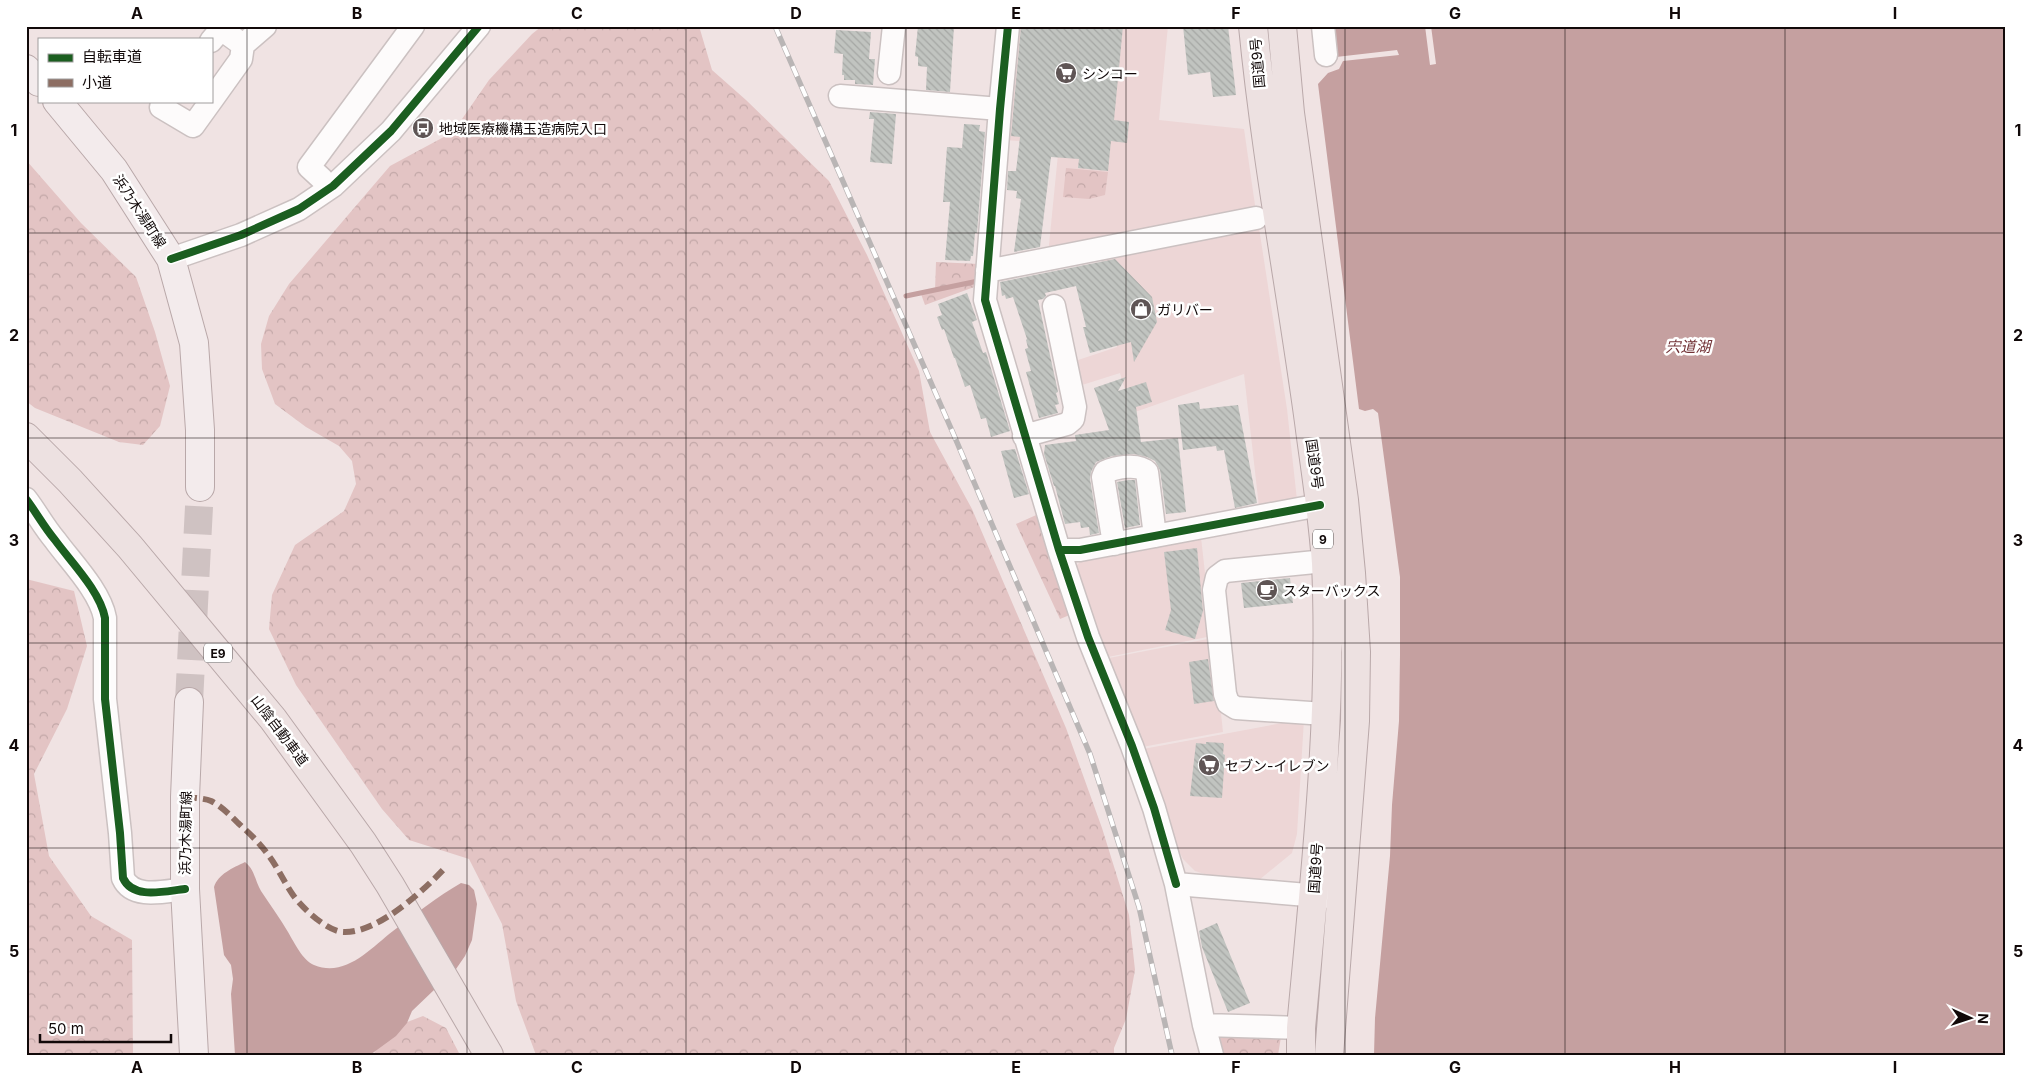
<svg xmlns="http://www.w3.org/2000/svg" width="2032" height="1081" viewBox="0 0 2032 1081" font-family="Inter,'Noto Sans JP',sans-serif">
<defs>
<pattern id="forest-crowns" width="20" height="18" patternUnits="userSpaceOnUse" patternTransform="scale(1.25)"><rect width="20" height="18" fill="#e3c4c4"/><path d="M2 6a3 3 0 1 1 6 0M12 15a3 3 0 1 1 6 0" fill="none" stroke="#c2a7a7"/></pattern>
<pattern id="building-back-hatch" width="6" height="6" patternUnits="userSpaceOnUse" patternTransform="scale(1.25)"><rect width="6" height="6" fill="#c1c4c0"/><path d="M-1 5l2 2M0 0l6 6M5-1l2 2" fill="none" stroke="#a5a7a4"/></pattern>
</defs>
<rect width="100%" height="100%" fill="#f0e3e3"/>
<path fill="#edd6d6" d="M1018,26h150l-9,94 85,9 12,83 -208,43 11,-111 -54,-4z
M1259,228l28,181 10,91 -38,7 -15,-133 -112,39 -12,-40 -41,13 -7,-24 45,-15 -15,-89z
M1201,537l11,99 -104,21 -17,-38 -16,-52 6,-6z
M1213,638l10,94 -81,15 -33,-89z
M1304,719l-7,115 -5,19 -33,27 -48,-4 -16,-5 -12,-12 -5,-10 -35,-100z"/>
<path fill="url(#forest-crowns)" d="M542,26h157l13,44 34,30 83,81 38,74 52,116 11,61 42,77 94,219 36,100 27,87 6,55 -9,49 -12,29v7h-578l-20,-54 -14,-77 -33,-65 -60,-19 -27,-31 -86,-124 -27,-56 3,-34 23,-50 49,-34 12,-27 -4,-23 -13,-15 -33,-19 -31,-23 -13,-35 -1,-25 8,-28 20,-32 101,-118 63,-34 36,-52 43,-46z
M26,160l55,63 55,54 19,55 15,54 -10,40 -17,19 -24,-3 -84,-34 -9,-7z
M1066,168l42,4 -3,23 -16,4 -26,-2z
M936,262l43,2 -2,22 -52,19 -4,-11 14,-3z
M1043,512l29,102 -12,5 -44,-95z
M26,579l48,12 13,55 -20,63 -33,65 15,82 42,60 41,24 1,115h-107z
M423,1016l23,12 14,27h-87l16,-26z
M1223,1035l58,2 -3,18h-58l-4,-12z"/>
<path fill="#c5a0a0" d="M1332,26h93l5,39 6,-1 -5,-38h575v1029h-632l1,-37 15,-162 2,-51 7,-84 1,-66v-78l-22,-164 -5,-4 -8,2 -6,-2 -41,-325 10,-11 11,-4 4,-8 56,-6 -2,-5 -61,7z
M245,862c10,8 10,19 16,29 9,14 19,27 27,41 6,10 15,29 26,33 31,13 56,-16 79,-34 21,-16 45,-35 68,-48l8,2 5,5 3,14 -5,36 -7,16 -9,13 -44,42 -5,12 -11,13 -26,19h-135l-4,-61 2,-15 -2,-14 -7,-10 -10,-68c4,-13 19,-19 31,-25z"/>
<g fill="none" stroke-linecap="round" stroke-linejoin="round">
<path stroke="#c5a0a0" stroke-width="5" d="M906,296l72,-15"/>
</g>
<path fill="url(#building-back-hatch)" d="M918,26h36l-4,66 -24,-2 1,-23 -9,-1v-9l-3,-1z
M1021,26h102l-9,94 15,2 -2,21 -16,-2 -3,30 -30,-3 1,-9 -28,-2 -11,90 -26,5 7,-53 -5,-1 1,-7 -10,-1 1,-19h8l4,-34 -9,-1z
M1183,26h45l8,69 -23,2 -3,-25 -22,3z
M836,30l35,2 -2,27h6l-2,26 -18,-1v-4h-11v-5h-2l1,-21 -9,-1z
M870,112l26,2 -4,50 -22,-2 4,-43h-5z
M964,124l16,1 -1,6 6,1 -8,101h-2l-2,23h-2l-1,5 -25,-1 5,-58h-7l4,-55 15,1z
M1115,259l37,38 5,25 -23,40 -3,-20 -41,11 -7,-26h3l-10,-41 -31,7 1,3 -3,3 -5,1 20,92 -2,1 3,11 -4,1 3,8 -19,5 -13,-46 5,-1 -6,-22 3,-1 -2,-8 1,-1 -14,-42 -7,2 -1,-4 -3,1 -2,-14z
M967,293l10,27 -5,2 11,31 3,-1 24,79 -19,6 -5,-19 -5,1 -11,-34 -5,2 -10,-29h-1l-10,-29 -2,1 -5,-13 5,-2 -4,-11z
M1126,377l-8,14 28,-9 6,20 -16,5 5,35 37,-4 8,74 -20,2 -6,-44 -5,-9 -8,-4 -13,-3 -22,2 -16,6 -5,10 -1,7 9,54 -9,2 -1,-8 -8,1 -1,-6 -15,2 -10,-38h-1l-10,-32 1,-9 31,-4 -1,-6 34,-5 -15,-42z
M1199,402l1,7 38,-4 19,98 -22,5 -11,-58 -7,1 -1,-5 -33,4 -5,-45z
M1015,449l14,45 -15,4 -13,-47z
M1128,480h7l5,45 -15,3 -8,-46z
M1197,548l6,63 -8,28 -30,-9 6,-20 -7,-58z
M1290,578l3,25 -49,5 -3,-25z
M1208,659l6,42 -20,3 -5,-42z
M1206,742l17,1 1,2 -1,9 2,1 -3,43 -32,-2 6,-53 10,1z
M1217,923l33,80 -22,9 -26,-65 -3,-16z"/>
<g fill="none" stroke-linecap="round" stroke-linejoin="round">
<path stroke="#cfc2c2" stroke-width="28" stroke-dasharray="28 14" stroke-linecap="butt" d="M189,702l11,-215"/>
<g stroke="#cbc1c1" stroke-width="25">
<path id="minor" d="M1008,26l-8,83 -15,191 74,250h21l240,-45
M1323,26l3,29
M211,41l10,-12 22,16 22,-19
M889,73l5,-47
M840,96l160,13
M166,101l-5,6 32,19 18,-25
M211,101l30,-42 2,-14
M328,189l-6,-10 -13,-12 104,-141
M171,259l70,-24 58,-26 34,-23 58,-55 88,-105
M987,271l269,-53
M1024,436l43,-12 6,-5 2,-12 -21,-101
M26,499c10,13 18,28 29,41 16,22 45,51 50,78v81l15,134 3,45c10,22 42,13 62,11
M1114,544l-11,-67 2,-5c11,-5 33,-9 42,0l8,64
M1059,550l29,87 44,109 22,62 22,76
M1325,714l-89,-6 -8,-5 -3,-9 -11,-104 3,-13 8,-6 100,-10
M1204,1025l97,3
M1212,1055l-8,-30 -28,-141 155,13"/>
</g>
<g stroke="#b9a8a9" stroke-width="30">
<path id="major" d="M26,69l13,13
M57,101l57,69 57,89 23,84 6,87v57
M189,702l-4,95v92l9,166"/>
</g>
<g stroke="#b9a8a9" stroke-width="30">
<path id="highway" d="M1253,26c13,133 38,264 56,396 6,47 14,94 17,141 7,155 -11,311 -25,465v27
M1282,26l8,87 54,387 7,73 5,79 -1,69 -26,334
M26,437l44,44 60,66 143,172 90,124 27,42 99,170"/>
</g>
<use href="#minor" stroke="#fdfbfb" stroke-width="22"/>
<use href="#major" stroke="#f3ebec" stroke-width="28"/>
<use href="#highway" stroke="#ede1e1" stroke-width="28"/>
<g stroke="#b9b5b5" stroke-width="5.5">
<path id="rail" d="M775,26l178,407 137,321 49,153 33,148"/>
</g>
<use href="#rail" stroke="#fff" stroke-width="4" stroke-dasharray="11" stroke-linecap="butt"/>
<path stroke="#8d6e63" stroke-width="6" stroke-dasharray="12 6" stroke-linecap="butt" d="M185,797c8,1 19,1 26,4 10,5 19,14 27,22 11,10 22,20 31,33 9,12 15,26 24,39 9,13 35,37 51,37 34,1 79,-41 101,-64"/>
<g stroke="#fff" stroke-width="11">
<path id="cycleway" d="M1008,26l-8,83 -15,191 74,250h21l240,-45
M171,259l70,-24 58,-26 34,-23 58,-55 88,-105
M26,499c10,13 18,28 29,41 16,22 45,51 50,78v81l15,134 3,45c10,22 42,13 62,11
M1059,550l29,87 44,109 22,62 22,76"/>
</g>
<use href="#cycleway" stroke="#1b5e20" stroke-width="8"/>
</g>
<path fill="none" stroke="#110909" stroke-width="1" stroke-opacity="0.55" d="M247,26v1029M467,26v1029M686,26v1029M906,26v1029M1126,26v1029M1345,26v1029M1565,26v1029M1785,26v1029M26,233h1980M26,438h1980M26,643h1980M26,848h1980"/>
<defs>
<g id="supermarket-disc" transform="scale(1.125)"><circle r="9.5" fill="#5f5555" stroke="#fff"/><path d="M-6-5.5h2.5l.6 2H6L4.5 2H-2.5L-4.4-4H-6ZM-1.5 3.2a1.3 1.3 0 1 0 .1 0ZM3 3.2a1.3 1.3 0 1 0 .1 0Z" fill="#fff"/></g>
<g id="bus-disc" transform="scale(1.125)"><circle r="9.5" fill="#5f5555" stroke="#fff"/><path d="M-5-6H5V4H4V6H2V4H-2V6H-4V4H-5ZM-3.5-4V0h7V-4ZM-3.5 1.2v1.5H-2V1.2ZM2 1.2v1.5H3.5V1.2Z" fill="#fff"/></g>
<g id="shop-disc" transform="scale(1.125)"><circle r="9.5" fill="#5f5555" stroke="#fff"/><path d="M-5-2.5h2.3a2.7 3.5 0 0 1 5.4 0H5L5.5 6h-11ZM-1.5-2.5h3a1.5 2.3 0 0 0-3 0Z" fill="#fff"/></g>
<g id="cafe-disc" transform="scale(1.125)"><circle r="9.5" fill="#5f5555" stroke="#fff"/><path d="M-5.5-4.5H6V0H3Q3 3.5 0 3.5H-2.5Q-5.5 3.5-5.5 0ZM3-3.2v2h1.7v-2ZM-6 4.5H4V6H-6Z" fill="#fff"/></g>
</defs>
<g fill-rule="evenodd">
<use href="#supermarket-disc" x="1066" y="73"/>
<use href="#bus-disc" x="423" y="128"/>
<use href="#shop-disc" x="1141" y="309"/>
<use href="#cafe-disc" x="1267" y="590"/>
<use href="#supermarket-disc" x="1209" y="765"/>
</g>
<g text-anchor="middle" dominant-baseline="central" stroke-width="5" stroke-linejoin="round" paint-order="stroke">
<g fill="#fff" stroke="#585353" stroke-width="1">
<rect x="1313" y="529.5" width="20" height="19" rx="4"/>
<rect x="204" y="643.5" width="28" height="19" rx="4"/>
</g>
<g font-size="12" font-weight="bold" fill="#110909">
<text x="1323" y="539">9</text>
<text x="218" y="653">E9</text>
</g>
<g font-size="14" fill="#110909" stroke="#fff">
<text transform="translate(1257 63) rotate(-95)">国道9号</text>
<text transform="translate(140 211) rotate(57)">浜乃木湯町線</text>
<text transform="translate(1315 464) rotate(82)">国道9号</text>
<text transform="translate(280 730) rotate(53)">山陰自動車道</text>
<text transform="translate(185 833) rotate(-89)">浜乃木湯町線</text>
<text transform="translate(1315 868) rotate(-86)">国道9号</text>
</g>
<g font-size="14" fill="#110909" stroke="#fff" text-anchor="start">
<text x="1082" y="73">シンコー</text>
<text x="439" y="128">地域医療機構玉造病院入口</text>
<text x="1157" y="309">ガリバー</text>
<text x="1283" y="590">スターバックス</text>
<text x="1225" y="765">セブン-イレブン</text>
</g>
<g font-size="15" font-style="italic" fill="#723236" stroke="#fff">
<text x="1688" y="346">宍道湖</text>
</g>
</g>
<rect width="2032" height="1081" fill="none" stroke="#ffffff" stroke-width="55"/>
<rect x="38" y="38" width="175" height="65" fill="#ffffff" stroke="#a09d9d"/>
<rect x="48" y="54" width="25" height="8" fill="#1b5e20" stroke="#a09d9d"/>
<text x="82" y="62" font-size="15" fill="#110909">自転車道</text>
<rect x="48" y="79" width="25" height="8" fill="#8d6e63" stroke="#a09d9d"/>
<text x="82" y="88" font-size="15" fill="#110909">小道</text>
<g transform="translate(1970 1018) rotate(93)" stroke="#ffffff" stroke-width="4" paint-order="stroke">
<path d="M0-4L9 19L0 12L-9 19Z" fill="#110909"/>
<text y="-8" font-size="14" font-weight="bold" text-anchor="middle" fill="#110909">N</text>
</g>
<path d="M40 1034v8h131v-8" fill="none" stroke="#110909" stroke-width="2.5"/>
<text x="48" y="1034" font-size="15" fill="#110909" stroke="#ffffff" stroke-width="4" paint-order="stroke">50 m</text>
<rect x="28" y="28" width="1976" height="1026" fill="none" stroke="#110909" stroke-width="2"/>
<g font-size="16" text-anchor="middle" font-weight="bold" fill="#110909">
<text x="137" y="19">A</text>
<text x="357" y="19">B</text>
<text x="577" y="19">C</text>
<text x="796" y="19">D</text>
<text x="1016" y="19">E</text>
<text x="1236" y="19">F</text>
<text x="1455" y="19">G</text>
<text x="1675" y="19">H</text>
<text x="1895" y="19">I</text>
<text x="14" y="136">1</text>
<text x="2018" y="136">1</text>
<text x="14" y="341">2</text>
<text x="2018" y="341">2</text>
<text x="14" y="546">3</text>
<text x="2018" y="546">3</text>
<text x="14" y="751">4</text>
<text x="2018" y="751">4</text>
<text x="14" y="957">5</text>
<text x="2018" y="957">5</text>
<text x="137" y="1073">A</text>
<text x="357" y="1073">B</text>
<text x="577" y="1073">C</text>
<text x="796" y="1073">D</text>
<text x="1016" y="1073">E</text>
<text x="1236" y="1073">F</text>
<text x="1455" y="1073">G</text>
<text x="1675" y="1073">H</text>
<text x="1895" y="1073">I</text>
</g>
</svg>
